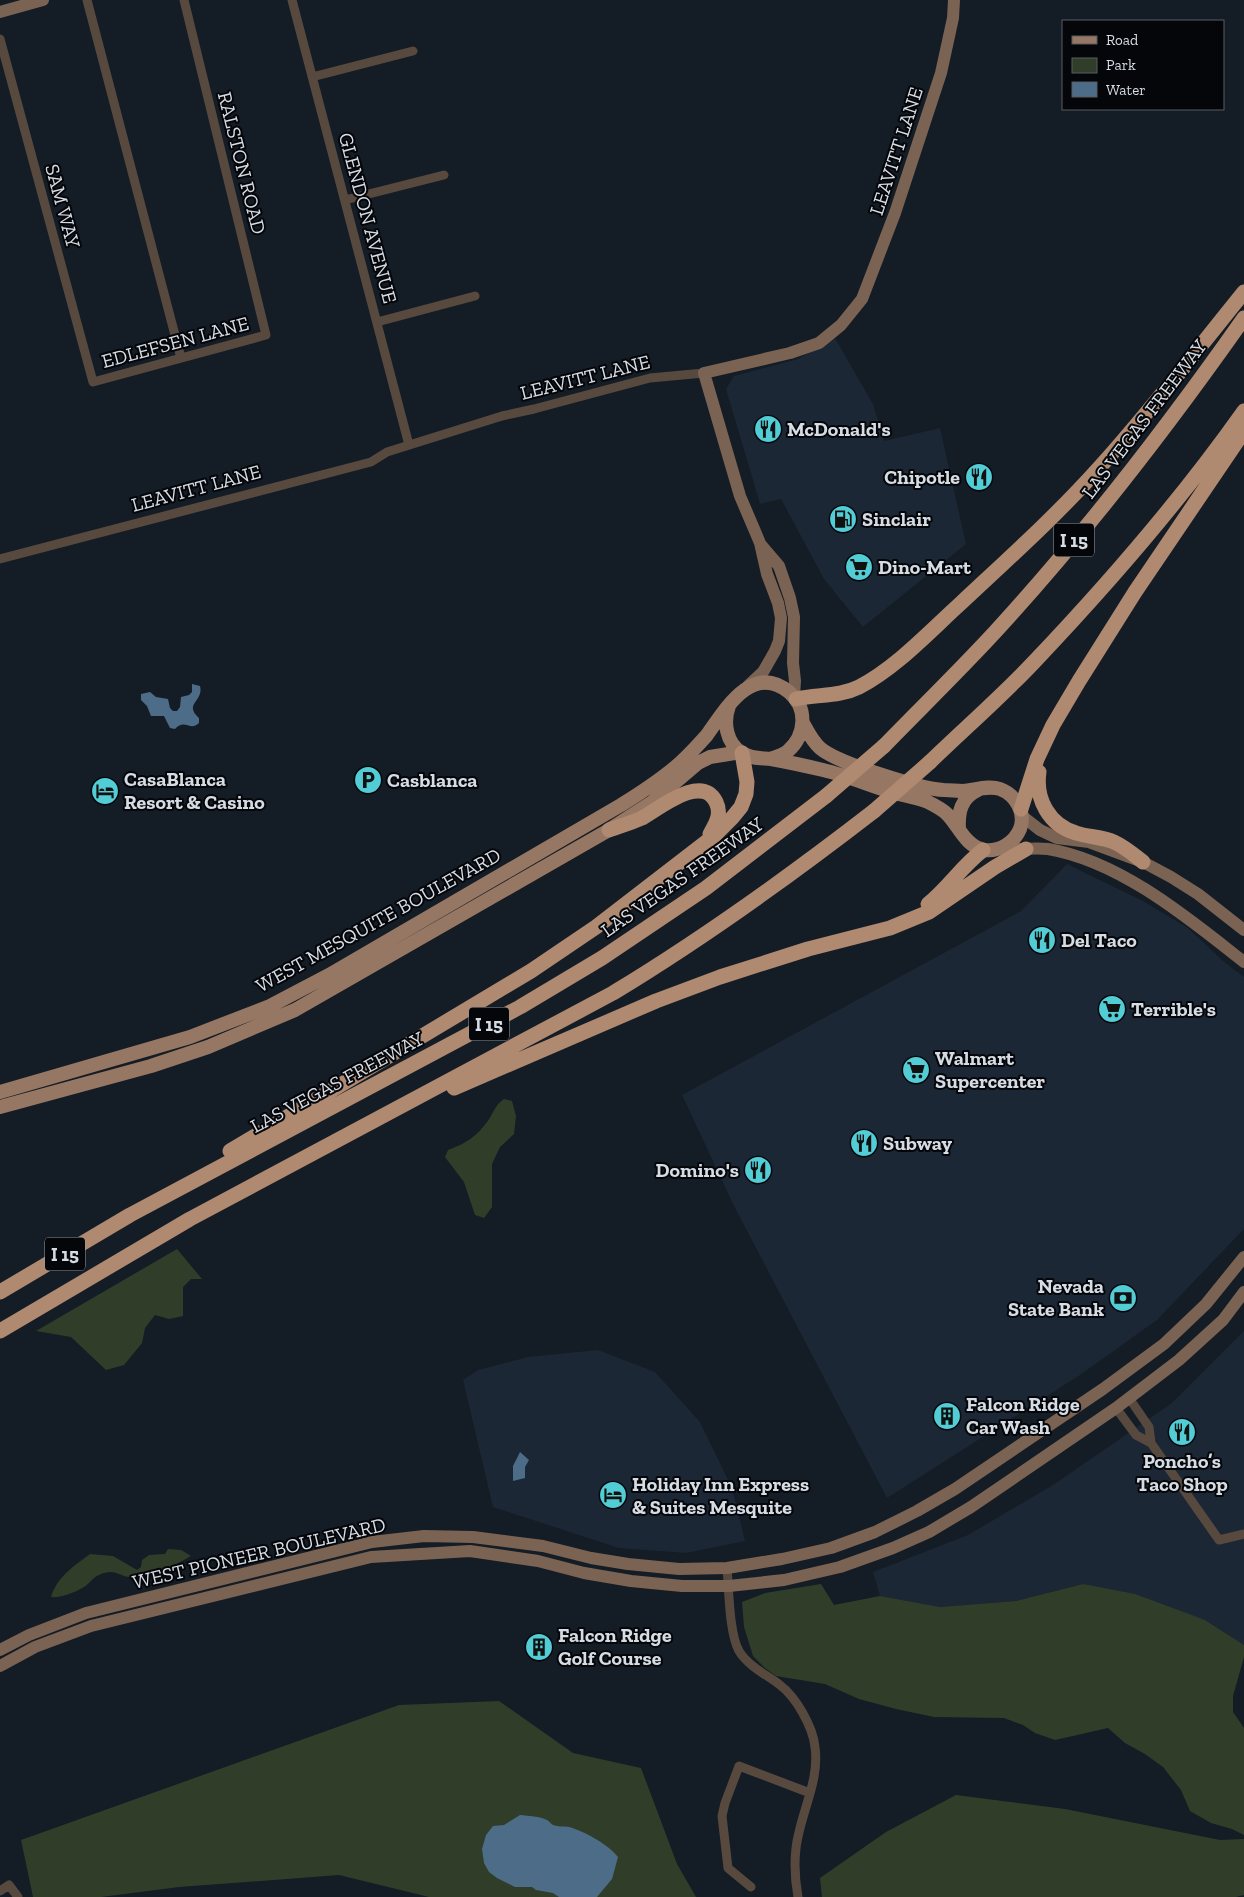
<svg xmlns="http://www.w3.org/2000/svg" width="1244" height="1897" viewBox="0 0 1244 1897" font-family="'Zilla Slab',serif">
<rect width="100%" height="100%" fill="#141c25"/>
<path fill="#1b2735" d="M835,338l38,66 11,37 56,-13 26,116 -103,83 -39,-48 -43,-80 -21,5 -34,-115 8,-13 64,-17z
M1067,864l76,37 45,27 35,33 21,16v252l-87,91 -77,55 -193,123 -153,-292 -52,-111 339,-184z
M1244,1331v314l-39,-25 -122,-36 -67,17 -76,6 -60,-11 -7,-24 95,-37 85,-50 119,-82z
M598,1350l57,22 45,50 32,66 13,53 -59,12 -67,-5 -126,-41 -30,-127 15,-10 50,-13z"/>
<path fill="#303e29" d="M504,1099l8,2 4,15 -2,18 -14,13 -8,17v43l-8,11 -9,-3 -11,-33 -19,-25 3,-7c18,-7 27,-12 39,-28 6,-8 8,-17 17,-23z
M177,1249l25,30h-11l-8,8v29l-14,3 -14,-4 -10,13 -3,15 -18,22 -18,5 -35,-33 -35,-6z
M168,1549l13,1 10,6c-15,9 -43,23 -62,21 -12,-2 -15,-9 -30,-2 -6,2 -10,9 -15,12 -10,6 -23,11 -33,10 6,-20 23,-31 39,-43l23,2 24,14 4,-3 1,-7 7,-5 16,-1z
M821,1584l13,21 46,-9 60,11 76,-6 67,-17 52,10 70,26 39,25v12l-11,39v16l11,16v107l-12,-6 -21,-6 -21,-12 -9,-21 -18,-23 -18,-13 -20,-11 -17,-15 -53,12 -20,-7 -12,-8 -19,-7 -70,-1 -38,-8 -37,-10 -34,-15 -49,-8 -11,-8 -12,-12 -9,-29 -2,-25 23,-9z
M499,1701l74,52 68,15 36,96 19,33h-267l-90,-22 -160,12 -78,10h-68l-12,-57 378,-135z
M956,1795l109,14 155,31 24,-1v56l-8,2h-414l-2,-19 66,-46z"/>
<path fill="#4c6c88" d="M192,684l8,2c4,16 -17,17 -1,32v5c-9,9 -14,-5 -24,6l-5,-1 -6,-12h-13l-4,-10 -6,-6v-6l9,-2 6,5 12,2 2,9 3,3h4l3,-4 1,-10 8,-2 3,-3z
M520,1452l9,8 -4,7v11l-12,3v-15z
M520,1815c8,1 20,1 27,5 2,1 4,4 6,5 5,2 11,1 16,2 15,4 40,18 49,30l-6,22 -15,18h-38l-6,-4 -17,-3 -4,-3h-17l-18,-9 -8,-6 -5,-9 -2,-14 4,-14 7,-9 11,-1z"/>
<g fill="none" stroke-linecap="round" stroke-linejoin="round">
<path stroke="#58493f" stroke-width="9" d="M87,0l94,358
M292,0l117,445
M0,39l93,343 173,-47 -82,-335
M312,77l101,-26
M345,200l99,-25
M377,322l98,-26
M0,559l371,-97 16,-10 115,-36 32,-7 116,-31 54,-5
M1129,1398l20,29 2,16
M1116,1408l20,27 15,8 68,97 25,-6
M727,1568c2,21 2,65 12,83 9,15 28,24 41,34 16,12 33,42 35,62 5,34 -15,67 -19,101 -2,17 -1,32 2,49
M751,1887l-23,-19 -6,-52 3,-13 14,-37 71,27
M0,1891l9,-6 9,12"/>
<path stroke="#7b6353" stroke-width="12" d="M0,12l43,-12
M761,545l18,21 11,32 4,19 -1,46 2,18 -1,15
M748,686l15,-14 12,-21 4,-10 2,-23 -3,-15 -11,-29 -7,-31 -20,-47 -36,-123 86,-20 29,-10 22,-18 21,-26 33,-86 46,-140 12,-55 1,-18
M1022,816l18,14 17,8 32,4 54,20 28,15 27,17 46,36
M1017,849c10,0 21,-1 31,0 72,12 140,69 196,113
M0,1650l29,-15 57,-22 286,-71 52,-6 49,1 70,9 48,12 37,6 51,5 48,-1 55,-9 49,-11 44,-16 42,-21 38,-22 148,-100 61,-45 42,-40 38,-47
M0,1666l35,-19 56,-21 280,-69 99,-6 68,10 46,12 47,8 51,5h47l55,-6 56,-13 53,-19 36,-16 42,-25 145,-99 63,-48 44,-40 21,-28"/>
<path stroke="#967763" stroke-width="14" d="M729,706c-6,16 -3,37 13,47 10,6 19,5 29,6 17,3 35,7 52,11 22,5 43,14 65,21 12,4 27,6 40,11 6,3 14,7 19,12 12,12 18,32 37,36 15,2 30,-7 36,-21 6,-16 -4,-34 -20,-40 -11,-4 -25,1 -37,2 -6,0 -13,-1 -19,-1 -23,-1 -107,-27 -124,-42 -8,-7 -12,-16 -17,-25
M959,829c-1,-17 2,-31 19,-39
M0,1092l190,-55 80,-31 59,-31 292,-170c21,-13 41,-26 59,-42 10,-9 19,-19 27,-28 18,-25 45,-73 82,-43 19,16 17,43 -1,59 -5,4 -12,6 -18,8
M0,1107l151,-41 57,-19 87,-37 314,-180 42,-27 47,-40 12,-6 31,-5"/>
<path stroke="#af8970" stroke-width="15" d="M796,699c22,-5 43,-2 63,-12 37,-19 71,-56 102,-84 47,-44 95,-87 138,-135 51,-56 97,-117 145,-176
M884,746c37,-38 75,-75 111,-114 90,-98 173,-206 249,-314
M930,762c34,-33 71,-65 104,-100 75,-79 147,-162 210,-251
M1039,772c-4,27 10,53 37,61 12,4 27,4 38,9 11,5 20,13 29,20
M1021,809l16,-50 16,-34 26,-44 56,-89 109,-161
M609,830c11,-4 22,-7 33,-12 17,-9 59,-45 74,-16 6,12 0,21 -6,32
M928,904c20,-16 34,-38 55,-54
M454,1088l202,-87 64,-24 88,-28 82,-21 39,-16 66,-45 31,-18
M230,1151l301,-180 65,-44 118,-91 18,-18 9,-11 5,-13 1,-12 -5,-29
M0,1292l130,-77 390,-208 82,-49 104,-70 120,-92
M0,1331l190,-112 423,-226c91,-55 177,-117 261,-182"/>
<path stroke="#af8970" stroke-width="15" d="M826,796l58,-50
M874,811l56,-49"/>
</g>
<defs>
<g id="restaurant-disc" transform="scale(1.4375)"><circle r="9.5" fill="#52ccd5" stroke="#04060a"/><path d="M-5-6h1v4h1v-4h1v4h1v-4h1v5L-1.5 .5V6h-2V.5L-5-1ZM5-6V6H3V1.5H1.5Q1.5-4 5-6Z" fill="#111"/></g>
<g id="fuel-disc" transform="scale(1.4375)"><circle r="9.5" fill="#52ccd5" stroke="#04060a"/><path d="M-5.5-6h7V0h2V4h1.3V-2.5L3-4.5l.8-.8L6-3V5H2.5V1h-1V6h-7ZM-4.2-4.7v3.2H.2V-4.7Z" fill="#111"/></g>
<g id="supermarket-disc" transform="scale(1.4375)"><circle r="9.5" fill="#52ccd5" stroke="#04060a"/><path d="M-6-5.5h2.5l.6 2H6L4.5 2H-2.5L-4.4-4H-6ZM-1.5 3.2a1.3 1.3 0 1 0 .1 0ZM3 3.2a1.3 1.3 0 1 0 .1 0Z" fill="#111"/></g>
<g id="parking-disc" transform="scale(1.4375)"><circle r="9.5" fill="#52ccd5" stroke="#04060a"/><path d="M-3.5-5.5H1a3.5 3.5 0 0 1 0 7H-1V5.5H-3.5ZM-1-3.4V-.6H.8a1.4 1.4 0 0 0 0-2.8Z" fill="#111"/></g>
<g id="hotel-disc" transform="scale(1.4375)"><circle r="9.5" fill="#52ccd5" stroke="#04060a"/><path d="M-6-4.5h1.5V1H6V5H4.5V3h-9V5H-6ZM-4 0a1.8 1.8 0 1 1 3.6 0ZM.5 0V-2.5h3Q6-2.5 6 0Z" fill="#111"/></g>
<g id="bank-disc" transform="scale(1.4375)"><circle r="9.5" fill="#52ccd5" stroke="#04060a"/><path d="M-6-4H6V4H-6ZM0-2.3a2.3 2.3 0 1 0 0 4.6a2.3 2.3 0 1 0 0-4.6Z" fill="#111"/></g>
<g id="building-disc" transform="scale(1.4375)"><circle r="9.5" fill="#52ccd5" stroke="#04060a"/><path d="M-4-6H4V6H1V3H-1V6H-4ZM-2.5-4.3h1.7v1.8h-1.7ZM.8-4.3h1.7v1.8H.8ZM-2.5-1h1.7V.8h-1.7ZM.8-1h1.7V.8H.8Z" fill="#111"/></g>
</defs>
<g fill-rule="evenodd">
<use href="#restaurant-disc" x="768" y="429"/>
<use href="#restaurant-disc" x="979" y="477"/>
<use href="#fuel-disc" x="843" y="519"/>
<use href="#supermarket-disc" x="859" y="567"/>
<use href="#parking-disc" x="368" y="780"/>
<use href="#hotel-disc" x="105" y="791"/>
<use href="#restaurant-disc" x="1042" y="940"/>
<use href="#supermarket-disc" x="1112" y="1009"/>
<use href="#supermarket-disc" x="916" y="1070"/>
<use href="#restaurant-disc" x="864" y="1143"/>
<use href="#restaurant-disc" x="758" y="1170"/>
<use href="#bank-disc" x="1123" y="1298"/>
<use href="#building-disc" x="947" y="1416"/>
<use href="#restaurant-disc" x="1182" y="1432"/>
<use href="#hotel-disc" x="613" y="1495"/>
<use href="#building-disc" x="539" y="1647"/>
</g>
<g text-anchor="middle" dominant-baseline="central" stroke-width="4" stroke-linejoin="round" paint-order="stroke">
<g fill="#04060a" stroke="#979ca2" stroke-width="1">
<rect x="1054" y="523.5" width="40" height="33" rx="4"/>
<rect x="469" y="1007.5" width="40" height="33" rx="4"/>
<rect x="45" y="1237.5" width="40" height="33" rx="4"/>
</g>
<g font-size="19" font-weight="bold" fill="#d6dce3">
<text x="1074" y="540">I 15</text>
<text x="489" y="1024">I 15</text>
<text x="65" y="1254">I 15</text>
</g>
<g font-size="20" fill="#d6dce3" stroke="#04060a">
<text transform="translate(896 151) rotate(-72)">LEAVITT LANE</text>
<text transform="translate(242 163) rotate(76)">RALSTON ROAD</text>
<text transform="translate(63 206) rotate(75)">SAM WAY</text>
<text transform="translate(368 218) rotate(75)">GLENDON AVENUE</text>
<text transform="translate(175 342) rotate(-15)">EDLEFSEN LANE</text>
<text transform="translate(585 377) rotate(-14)">LEAVITT LANE</text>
<text transform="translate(1144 419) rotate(-53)">LAS VEGAS FREEWAY</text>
<text transform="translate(196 488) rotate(-15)">LEAVITT LANE</text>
<text transform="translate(682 877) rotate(-35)">LAS VEGAS FREEWAY</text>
<text transform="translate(378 920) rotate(-29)">WEST MESQUITE BOULEVARD</text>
<text transform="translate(337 1082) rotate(-28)">LAS VEGAS FREEWAY</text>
<text transform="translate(259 1553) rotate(-13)">WEST PIONEER BOULEVARD</text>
</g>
<g font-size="20" font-weight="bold" fill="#d6dce3" stroke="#04060a" text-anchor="start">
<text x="787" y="429">McDonald's</text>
<text x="960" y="477" text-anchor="end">Chipotle</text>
<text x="862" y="519">Sinclair</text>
<text x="878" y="567">Dino-Mart</text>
<text x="124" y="779">CasaBlanca<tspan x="124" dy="23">Resort &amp; Casino</tspan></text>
<text x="387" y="780">Casblanca</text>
<text x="1061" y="940">Del Taco</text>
<text x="1131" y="1009">Terrible's</text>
<text x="935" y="1058">Walmart<tspan x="935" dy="23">Supercenter</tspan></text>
<text x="883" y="1143">Subway</text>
<text x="739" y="1170" text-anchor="end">Domino's</text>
<text x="1104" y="1286" text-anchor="end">Nevada<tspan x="1104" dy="23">State Bank</tspan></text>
<text x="966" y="1404">Falcon Ridge<tspan x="966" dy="23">Car Wash</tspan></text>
<text x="1182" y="1461" text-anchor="middle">Poncho’s<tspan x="1182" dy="23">Taco Shop</tspan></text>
<text x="632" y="1484">Holiday Inn Express<tspan x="632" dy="23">&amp; Suites Mesquite</tspan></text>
<text x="558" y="1635">Falcon Ridge<tspan x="558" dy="23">Golf Course</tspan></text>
</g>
</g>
<rect x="1062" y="20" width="162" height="90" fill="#04060a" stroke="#585c61"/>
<rect x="1072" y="36" width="25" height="8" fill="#967763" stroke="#585c61"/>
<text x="1106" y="45" font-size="15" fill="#d6dce3">Road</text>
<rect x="1072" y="58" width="25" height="15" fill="#303e29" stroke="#585c61"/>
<text x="1106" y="70" font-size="15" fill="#d6dce3">Park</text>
<rect x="1072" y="82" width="25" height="15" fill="#4c6c88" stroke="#585c61"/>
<text x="1106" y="95" font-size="15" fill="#d6dce3">Water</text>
</svg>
